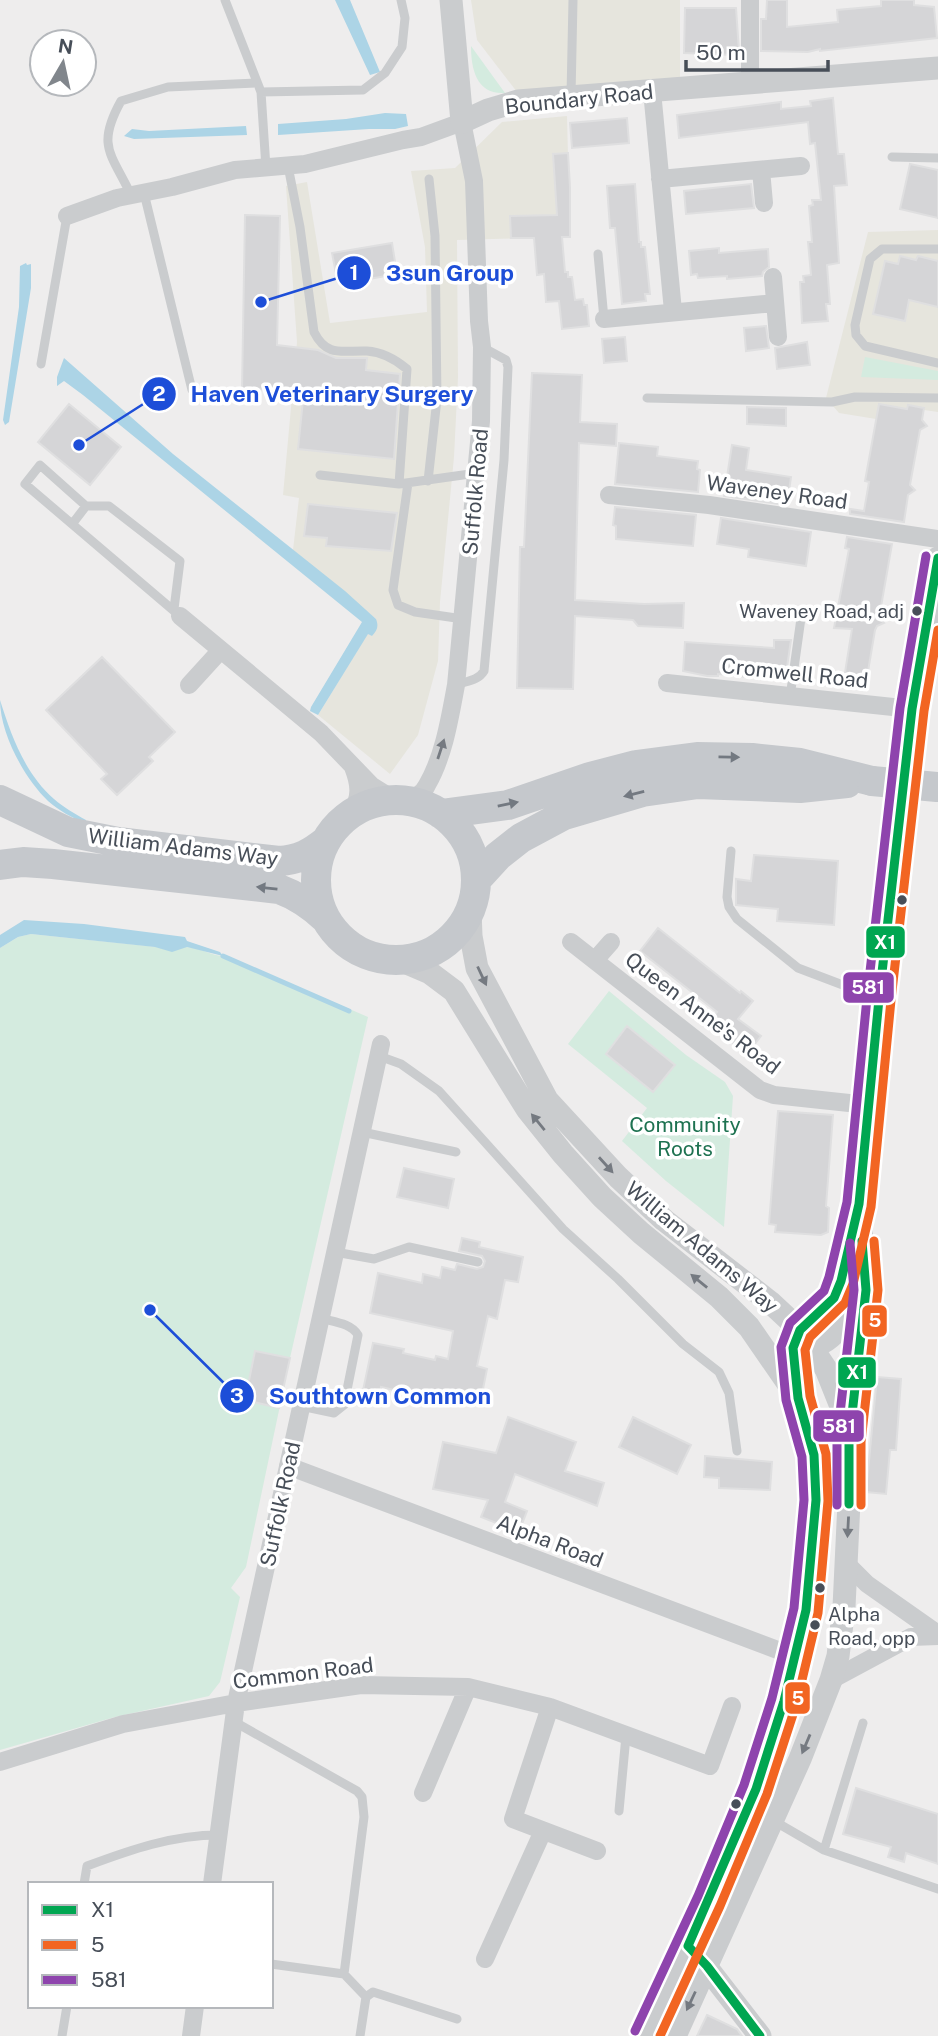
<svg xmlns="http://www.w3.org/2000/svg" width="938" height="2036" viewBox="0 0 938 2036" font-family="'Public Sans',sans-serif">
<rect width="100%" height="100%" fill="#eeeded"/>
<path fill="#e6e5dd" d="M471,0h209v78l-163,14 -40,-52z
M567,116l3,121 -113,3 1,137 -4,80 -14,145 -2,59 -20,74 -28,39 -72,-59 50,-82 4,3 4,-17 -83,-69 6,-52 -16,-3 14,-153 -11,-156 21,-4 23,141 97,-11 -2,-65 -14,-76 44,-3 47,-46z
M938,230v182l-14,-2 -2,6 -44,-8 -2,11 -37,-6 -13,-15 42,-166z"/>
<path fill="#d4ebdf" d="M471,46l34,47c-28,2 -34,-23 -34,-47z
M865,357l73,14v9l-77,-3z
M31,934l126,13c19,6 13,1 29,0 14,0 26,10 41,9l141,61 -78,341 -44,209 -15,21 9,9 -20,85 -11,14 -94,21 -115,33v-802l18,-11z
M609,991l77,64 39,27 8,14 -9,131 -58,-46 -44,-40 25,-33 -79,-64z"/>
<path fill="#acd4e6" d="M335,0h15l30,72 -10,3z
M385,113l21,1 2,12 -13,3h-26l-91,6v-11l68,-5z
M246,126l1,9 -113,4 -10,-3 8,-7 17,2z
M26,263l1,2 4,-1v24l-22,134 -4,3 -2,-5 16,-113 1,-41z
M64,358l109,96 172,137 31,28c3,8 1,11 -4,17l-4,-2 -50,81 -8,-4 1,-4 51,-85 -279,-227 -19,-14 -7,5v-9z
M0,700c11,35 25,74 54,99 9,8 21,15 32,21l-1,4c-13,-7 -26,-13 -37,-23 -24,-23 -48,-68 -48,-101z
M24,920l60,4 101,13 2,4 33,11 3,4 -36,-9 -15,5 -17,-5 -124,-13 -13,3 -18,11v-13z"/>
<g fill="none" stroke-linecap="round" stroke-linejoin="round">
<path stroke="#acd4e6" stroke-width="5" d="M223,956l126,55"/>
</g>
<path fill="#d5d5d7" stroke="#dfdfe0" stroke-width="2" d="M767,0h20v27l51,-5 -1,-12 44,-4v-6h33v5l20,2 3,31 -117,13v-2l-12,3 -47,-1v-32h5z
M685,8h51l3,43 -5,-1v5l-50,-2z
M833,98l5,56h6l3,31 -13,1 5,77 -12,2 3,39h-4l2,17 -26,2 -2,-41h4l-1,-6 8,-1 -3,-33h4l-3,-36 4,-1 -1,-5h9l-6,-57 -5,1 -2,-22 -129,16 -2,-23 104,-13v7l30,-3 -1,-5z
M627,118l2,25 -57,5 -2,-25z
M568,153l2,34v50h-8l3,35h3v5h4l3,23 8,-1 1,6h3l2,21 -27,3 -3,-28 -13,1 -2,-28 -7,1 -3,-37h-23l-1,-22 47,-1 -4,-61z
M910,164l28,6v48l-38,-9z
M635,184l4,58h2v5h4l5,47h-5l1,7 -24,3 -7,-76h-5l-3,-42z
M751,184l3,24 -68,6 -2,-23z
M245,215l35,1 -3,129 41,5 18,8h31l-1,12 34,4 -6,85 -96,-10 6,-59 -62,-1z
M392,243l5,31 -56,10 -1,-6 -3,1 -5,-26z
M719,248v5l49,-4 1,18 -6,5 -1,4 -35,3v-3l-29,2 -1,-4 -6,1 -2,-24z
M900,256l16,4 2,-4 20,5v46l-29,-7 -4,21 -32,-7 12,-53 13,3z
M766,326l3,22 -23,3 -2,-23z
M625,337l2,24 -23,2 -2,-24z
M807,342l3,23 -33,4 -2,-21z
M532,373l50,2 -2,47 37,2 -1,22 -37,-3 -4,157 69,4 40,-1 -1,25 -45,-2 -5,-6 -58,-4 -2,73 -56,-1 3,-141h4z
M69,404l52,43 -31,38 -52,-43z
M879,404l28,5 1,-4 16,3 -2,12 5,6 -7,4 -10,55 5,5 -7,5 -4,27 -54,-8v-5l14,2 5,-29 -4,-1z
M747,407l39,1v18l-39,-2z
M619,443l39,4 -1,9 41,5 -1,8 3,1 -2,22 -83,-8z
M732,445l17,3 -3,22 45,7 -4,28 -63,-9z
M308,504l89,9 -6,38 -65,-5 1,-8 -23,-2z
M615,507l81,8 -3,31 -77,-7v-13l-3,-1z
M721,518l90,14 -5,34 -58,-9 1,-8 -32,-5z
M847,537l45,7 -13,74 5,5 -7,3 -2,4 -10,59 -22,-4 9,-56 -18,-1 15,-79 -4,-1z
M774,640h17l-6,41 -67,-7v2h-11l-24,-5 2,-29 89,6z
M102,657l73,75 -26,25 4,4 -36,34 -16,-16 6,-5 -61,-64z
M754,855l84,6 -4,64 -57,-4 1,-12 -42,-4v-26l15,2z
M658,928l82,65 1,-2 12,10 -15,18 23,17 -14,18 -39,-31 9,-11 -77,-61z
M627,1026l48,39 -22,27 -47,-38z
M778,1111l55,4 -7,91 3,2 -1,24 -7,3 -46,-3 1,-7 -7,-1z
M404,1168l50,11 -6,29 -51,-11z
M462,1238l18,4 -1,5 44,10 -5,25 -13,-2 -8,39 -9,-3 -11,50 10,3 -7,35 -32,-7 -1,5 -66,-15 -2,12 -17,-4 11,-52 31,6 -1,4 32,7 1,-4 12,3 5,-28 -83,-18 8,-40 44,10 1,-9 17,4 2,-11 13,3 2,-6 20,5 6,-2 2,-6 -3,-5 -23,-5z
M255,1351l35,7 -11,50 -34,-8z
M877,1377l24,2 -5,71h-6l-4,44 -20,-2z
M508,1417l68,25 -11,29 39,12 -7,23 -82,-32 -10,28 22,9 -8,21 -38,-15 7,-17 -55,-11 10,-47 53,11z
M633,1417l58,28 -14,29 -58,-27z
M705,1456l67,6 -2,28 -51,-2v-10l-15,-1z
M856,1788l82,26v50l-32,-11 -2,9 -16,-5 3,-10 -48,-13z
M707,2015l30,14 5,7h-45z"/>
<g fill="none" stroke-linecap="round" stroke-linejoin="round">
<path stroke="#caccce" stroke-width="9" d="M225,0l36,92 5,76
M261,92l102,-2 22,-17 17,-26 3,-29 -4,-18
M571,96l2,-96
M892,157l46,1
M288,166l12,61 14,105c13,26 29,18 53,19 16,1 28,8 40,18l-8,115
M144,193l48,197
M131,195c-20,-42 -35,-49 -10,-94l47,-14 89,-4
M938,249h-56l-12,10 -15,66 1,10 9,11 73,17
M598,254l6,65
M41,364l26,-148
M647,398l185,4 23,-5 83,1
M320,475l79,9 78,-11
M428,481l9,-82 -2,-163 -6,-57
M408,483l-15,107 5,15 17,7 48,7
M73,523l13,-17
M174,609l6,-48 -71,-55h-23l-46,-41 -15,19 155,132
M456,685c10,-4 22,-4 28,-14l20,-211 4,-93 -2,-7 -24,-13
M790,697l12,-86
M731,851l-4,46 2,10 8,12 61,49 79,30
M379,1056l22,8 38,27 124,138 55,50 65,65 36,28 10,21 8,58
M362,1132l94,20
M335,1252l39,7 35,-12 69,15
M301,1406l33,7 10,-8 14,-70c-7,-12 -24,-13 -38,-17
M233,1721l124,70 5,6 2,20 -20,157
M619,1811l7,-75
M774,1821l50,29 114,39
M824,1850l39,-127
M84,1884l3,-18c43,-16 85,-31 132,-31
M271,1964l73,10 22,23 -6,39
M366,1997l7,-5 84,27
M62,2036l5,-30"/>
<path stroke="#caccce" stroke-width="18" d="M750,84v-84
M652,91l21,220
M761,170l3,33
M660,179l141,-13
M67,216l50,-18 55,-11 63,-17 70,-6 98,-24 18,-3 41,-15 12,59 5,140 3,26 -1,74 -25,264c-6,32 -12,71 -29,100 -4,9 -12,13 -21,16
M773,277l5,60
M604,319l171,-16
M609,495l100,10 229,34
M180,616l141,117 51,53 24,15
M667,683l245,26
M189,685l31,-34
M351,814c10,-17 9,-29 2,-47
M571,942l189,148 14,5 94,10
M596,959l15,-17
M288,1466l508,191
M847,1564l20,20 71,50
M831,1680l80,-43 27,-1
M550,1707l-37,112 84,32
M0,1762l123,-38 113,-21 125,-18 107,2 82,20 160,59 22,-60
M423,1793l45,-106
M212,1884l24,-181 145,-659
M485,1959l58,-128
M191,2036l4,-30"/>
<path stroke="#caccce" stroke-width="23" d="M451,0l11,122 26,-12 30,-9 420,-33
M470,910l1,26 6,32 70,132 71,77 46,43 106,82 30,28 26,39 16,40 7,32 1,40 -6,126 -6,49 -7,24 -31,79 -125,277
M402,961l28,12 24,18 73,118 36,45 39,43 39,36 78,64 30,30 47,68
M800,1348c33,0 51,-31 55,-61
M851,1428l15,-138 -5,-61
M698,1956l62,80
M646,2036l63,-135 47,-112 28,-88 22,-91 10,-110 -2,-45 -16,-57 -5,-50 7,-18 34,-32 7,-17 18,-77 20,-205 33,-290 26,-151"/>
<path stroke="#c5c8cc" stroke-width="30" d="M0,800l68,32 50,10 161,19c20,-1 32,-8 47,-20
M316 880a80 80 0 1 1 160 0a80 80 0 1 1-160 0Z
M441,814l67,-9 82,-28 46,-12 61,-8 55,1 48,5 72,18
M0,865l23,-3 30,2 226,25c19,7 32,16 47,30
M476,880l22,-24 23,-18 43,-23 78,-23 56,-8 102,4 47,-5"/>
<path stroke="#c5c8cc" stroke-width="30" d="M872,781l65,6"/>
<g stroke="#fff" stroke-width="14">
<path id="bus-1" d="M849,1504v-63l17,-151 -4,-49
M760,2036l-53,-70 -19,-20 68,-157 28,-88 22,-91 10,-110 -2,-45 -16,-57 -5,-50 7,-18 34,-32 7,-17 18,-77 20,-205 33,-290 26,-151"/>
</g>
<g stroke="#fff" stroke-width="14">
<path id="bus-2" d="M861,1505v-63l17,-152 -4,-49
M660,2036l60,-130 47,-112 29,-89 22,-92 10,-112 -2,-47 -16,-58 -5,-46 5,-13 35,-34 8,-19 18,-77 20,-207 33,-289 14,-81"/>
</g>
<g stroke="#fff" stroke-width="14">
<path id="bus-3" d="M837,1505v-65l17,-150 -4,-47
M635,2031l63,-135 46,-111 28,-87 22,-90 10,-108 -2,-43 -16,-57 -5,-53 9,-24 34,-32 5,-14 18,-75 20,-204 33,-290 26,-152"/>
</g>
<use href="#bus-1" stroke="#00a651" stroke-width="9"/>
<use href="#bus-2" stroke="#f26522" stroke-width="9"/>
<use href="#bus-3" stroke="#8e44ad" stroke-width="9"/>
</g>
<defs><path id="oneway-solid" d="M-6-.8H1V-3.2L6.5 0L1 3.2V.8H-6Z" transform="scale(1.75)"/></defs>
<g fill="#757a81">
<use href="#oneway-solid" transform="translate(441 749) rotate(-72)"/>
<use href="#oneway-solid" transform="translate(482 976) rotate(65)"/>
<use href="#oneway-solid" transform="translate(538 1122) rotate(-129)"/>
<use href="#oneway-solid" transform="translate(606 1165) rotate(48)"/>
<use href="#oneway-solid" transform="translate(699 1281) rotate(-141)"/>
<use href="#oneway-solid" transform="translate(848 1527) rotate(93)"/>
<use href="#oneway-solid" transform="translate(806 1744) rotate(113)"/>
<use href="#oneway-solid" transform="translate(691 2001) rotate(115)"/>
</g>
<g fill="#737981">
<use href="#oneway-solid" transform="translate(729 757) rotate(1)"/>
<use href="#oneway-solid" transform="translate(634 794) rotate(166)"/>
<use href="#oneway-solid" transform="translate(508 804) rotate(-12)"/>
<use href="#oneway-solid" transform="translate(267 888) rotate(-174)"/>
</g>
<g fill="#474e58" stroke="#fff" stroke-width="2.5">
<circle cx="917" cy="611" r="6"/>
<circle cx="902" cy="900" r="6"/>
<circle cx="820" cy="1588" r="6"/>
<circle cx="815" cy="1625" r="6"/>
<circle cx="736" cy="1804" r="6"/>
</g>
<g text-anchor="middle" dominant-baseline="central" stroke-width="7" stroke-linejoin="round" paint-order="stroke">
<g font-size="19" fill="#474e58" stroke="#fff" text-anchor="end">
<text x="904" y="611">Waveney Road, adj</text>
<text x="828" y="1614" text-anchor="start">Alpha<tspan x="828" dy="24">Road, opp</tspan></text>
</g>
<g font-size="21" fill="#474e58" stroke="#fff">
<text transform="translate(579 99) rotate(-6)">Boundary Road</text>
<text transform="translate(475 492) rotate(-85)">Suffolk Road</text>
<text transform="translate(777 492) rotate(8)">Waveney Road</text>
<text transform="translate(795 673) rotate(6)">Cromwell Road</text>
<text transform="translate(183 847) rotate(7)">William Adams Way</text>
<text transform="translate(703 1013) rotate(37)">Queen Anne's Road</text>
<text transform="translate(702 1247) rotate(40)">William Adams Way</text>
<text transform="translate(280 1504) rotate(-78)">Suffolk Road</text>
<text transform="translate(550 1541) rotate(21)">Alpha Road</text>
<text transform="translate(303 1673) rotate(-7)">Common Road</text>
</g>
<g font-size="21" fill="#1e7251" stroke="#fff">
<text x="685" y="1124">Community<tspan x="685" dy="24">Roots</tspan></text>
</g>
</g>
<path fill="none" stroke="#1d4ed8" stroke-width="2.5" d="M261 302L354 273M79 445L159 394M150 1310L237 1396"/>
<g fill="#1d4ed8" stroke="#fff" stroke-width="2.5">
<circle cx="261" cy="302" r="7"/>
<circle cx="79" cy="445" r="7"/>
<circle cx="150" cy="1310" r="7"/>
<circle cx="354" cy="273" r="18"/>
<circle cx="159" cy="394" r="18"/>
<circle cx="237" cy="1396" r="18"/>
</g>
<g font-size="21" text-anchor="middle" font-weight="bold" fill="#fff">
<text x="354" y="280">1</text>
<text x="159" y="401">2</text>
<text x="237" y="1403">3</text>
</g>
<g font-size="23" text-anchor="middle" font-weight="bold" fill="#1d4ed8" stroke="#fff" stroke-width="7" stroke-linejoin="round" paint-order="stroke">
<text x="450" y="281">3sun Group</text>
<text x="332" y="402">Haven Veterinary Surgery</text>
<text x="380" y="1404">Southtown Common</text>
</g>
<g stroke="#fff" stroke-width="2.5">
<rect x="865" y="925" width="41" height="34" rx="7" fill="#00a651"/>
<rect x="842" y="971" width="53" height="33" rx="7" fill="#8e44ad"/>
<rect x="861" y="1304" width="27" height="34" rx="7" fill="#f26522"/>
<rect x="837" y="1356" width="40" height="33" rx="7" fill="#00a651"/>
<rect x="812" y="1409" width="53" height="34" rx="7" fill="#8e44ad"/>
<rect x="784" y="1681" width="27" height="34" rx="7" fill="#f26522"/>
</g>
<g font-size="19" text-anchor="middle" font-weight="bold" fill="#fff">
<text x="885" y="949">X1</text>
<text x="868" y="994">581</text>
<text x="875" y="1327">5</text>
<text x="857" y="1379">X1</text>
<text x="839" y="1433">581</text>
<text x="798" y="1705">5</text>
</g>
<rect x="28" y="1882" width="245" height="126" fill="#ffffff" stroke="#b5b8bc" stroke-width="2"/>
<rect x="42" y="1905" width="35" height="10" fill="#00a651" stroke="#b5b8bc" stroke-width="2"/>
<text x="91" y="1917" font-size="21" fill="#474e58">X1</text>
<rect x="42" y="1940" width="35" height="10" fill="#f26522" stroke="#b5b8bc" stroke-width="2"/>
<text x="91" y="1952" font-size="21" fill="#474e58">5</text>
<rect x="42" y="1975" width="35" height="10" fill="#8e44ad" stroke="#b5b8bc" stroke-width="2"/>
<text x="91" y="1987" font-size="21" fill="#474e58">581</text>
<g transform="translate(63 63) rotate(9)"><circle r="33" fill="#ffffff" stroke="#b5b8bc" stroke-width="2"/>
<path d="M0-5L12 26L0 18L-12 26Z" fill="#81868c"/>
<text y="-10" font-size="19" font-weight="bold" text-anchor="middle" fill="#474e58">N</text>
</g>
<path d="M686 60v10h142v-10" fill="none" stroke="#474e58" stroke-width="3.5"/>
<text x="696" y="60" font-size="21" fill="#474e58" stroke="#ffffff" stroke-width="5" paint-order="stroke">50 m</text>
</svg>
